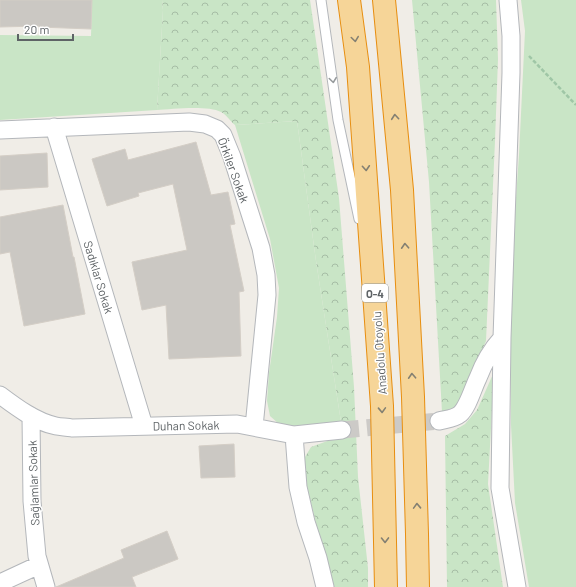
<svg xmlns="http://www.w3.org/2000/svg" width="576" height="587" font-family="Barlow,sans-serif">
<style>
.grass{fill:#c9e5c6}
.forest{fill:url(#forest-crowns)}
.building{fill:#cbc8c3;stroke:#d4cec6}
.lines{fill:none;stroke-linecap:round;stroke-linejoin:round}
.minor-tunnel{stroke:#cccac7;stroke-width:17;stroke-dasharray:17 8;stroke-linecap:butt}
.service-casing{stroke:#b4b7bb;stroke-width:11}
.minor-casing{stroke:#b4b7bb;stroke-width:19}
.motorway-casing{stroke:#e78e10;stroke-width:24}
.path{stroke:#9fc6a6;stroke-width:2.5;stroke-dasharray:4 2;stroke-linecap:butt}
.service{stroke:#fff;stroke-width:9}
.minor{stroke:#fff;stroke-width:17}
.motorway{stroke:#f6d598;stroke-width:22}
.oneway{stroke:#848072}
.oneway2{stroke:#969a9c}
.labels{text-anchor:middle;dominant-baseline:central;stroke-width:3;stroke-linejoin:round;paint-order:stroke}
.shield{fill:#fff;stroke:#8e9294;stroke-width:1}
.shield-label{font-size:11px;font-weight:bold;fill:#5e6366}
.street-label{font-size:12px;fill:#5e6366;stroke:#fff}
</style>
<defs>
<pattern id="forest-crowns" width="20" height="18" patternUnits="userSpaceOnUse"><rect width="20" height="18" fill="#c9e5c6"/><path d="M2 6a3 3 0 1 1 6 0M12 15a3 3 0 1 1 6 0" fill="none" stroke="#a6bda5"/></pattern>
</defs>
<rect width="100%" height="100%" fill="#f0ede7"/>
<path class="grass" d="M92 0H162L163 10 157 110 0 120V35L91 36Z
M521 0H576V587H529L515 503 511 425V269L519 155 525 31Z
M297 121 316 261 341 422 295 426 279 424 270 416 267 401 269 373 277 317 279 288 270 239 235 125Z"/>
<path class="forest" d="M162 0H310L339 198 354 387 358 477 368 568V587H333L320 540 304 474 305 457 311 447 341 436V422L316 261 297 121 235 125C230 121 227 115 221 112 208 105 172 109 157 110L163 10Z
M412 0H496L498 59 495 141 486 341 461 398 456 407 442 412 429 182Z
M494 372 488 484 503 587H447L445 436 465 424 477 410Z"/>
<path class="building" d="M0 0H92L91 29 39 27V26L0 27Z
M196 142 211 195 228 192 235 224 230 225 244 291 239 292 241 356 169 359 166 305 142 310 132 262 187 250 173 184 138 193 139 196 107 206 92 159 125 149 128 160Z
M47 153 48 187 0 190V156Z
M63 205 73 257H74L85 314 24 326 10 252 0 254V217Z
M234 444 235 477 201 478 199 446Z
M167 531 178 559 132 577 136 587H56L124 558 121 550Z"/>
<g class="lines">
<path class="minor-tunnel" d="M342 430 439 421"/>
<defs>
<path id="service" d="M321 0 338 120 359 219"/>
<path id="minor" d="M508 0 511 36V73L502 338 500 488 517 587
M54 127 144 426
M0 130 189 122 205 124 217 129 223 135 232 157 261 248 266 275 267 295 254 427
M0 395C16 407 36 422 56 426 61 427 67 427 72 428L237 424 294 435 342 430
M31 416 32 501 37 556 46 587
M439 421C446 419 454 419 460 414 468 407 473 388 478 378 484 362 491 350 502 338
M294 435 298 487 306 522 318 558 325 587
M0 583 39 565"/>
<path id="motorway" d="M349 0 358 67 382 406 386 587
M384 0 402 190 413 397 417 534 418 587"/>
</defs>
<use href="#service" class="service-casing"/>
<use href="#minor" class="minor-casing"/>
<use href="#motorway" class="motorway-casing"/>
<path class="path" d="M529 56 576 105"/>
<use href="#service" class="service"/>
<use href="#minor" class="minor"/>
<use href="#motorway" class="motorway"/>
</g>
<defs><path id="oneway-chevron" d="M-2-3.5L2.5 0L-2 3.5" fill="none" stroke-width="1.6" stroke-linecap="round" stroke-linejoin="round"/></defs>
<g class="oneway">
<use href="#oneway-chevron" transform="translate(355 39) rotate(82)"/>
<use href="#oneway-chevron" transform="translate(395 117) rotate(-95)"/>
<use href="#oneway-chevron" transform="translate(366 168) rotate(86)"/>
<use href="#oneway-chevron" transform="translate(405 246) rotate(-93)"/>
<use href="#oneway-chevron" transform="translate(412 376) rotate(-93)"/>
<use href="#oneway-chevron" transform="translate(382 410) rotate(88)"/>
<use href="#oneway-chevron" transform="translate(417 506) rotate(-92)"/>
<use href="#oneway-chevron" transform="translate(385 540) rotate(89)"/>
</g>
<use class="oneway2" href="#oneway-chevron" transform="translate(333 80) rotate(82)"/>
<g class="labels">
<rect class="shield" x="362" y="284" width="26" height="18" rx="3"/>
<g class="shield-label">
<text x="375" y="293">O-4</text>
</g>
<g class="street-label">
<text transform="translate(234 170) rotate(70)">Örkiler Sokak</text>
<text transform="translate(99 277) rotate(73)">Sadıklar Sokak</text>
<text transform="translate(379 353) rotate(-94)">Anadolu Otoyolu</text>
<text transform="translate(186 425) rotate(-1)">Duhan Sokak</text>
<text transform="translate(33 483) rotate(-92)">Sağlamlar Sokak</text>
</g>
</g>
<path d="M18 34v6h55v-6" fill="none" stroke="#5e6366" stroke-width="2"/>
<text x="24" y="34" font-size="12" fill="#5e6366" stroke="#ffffff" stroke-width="3" paint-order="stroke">20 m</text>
</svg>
